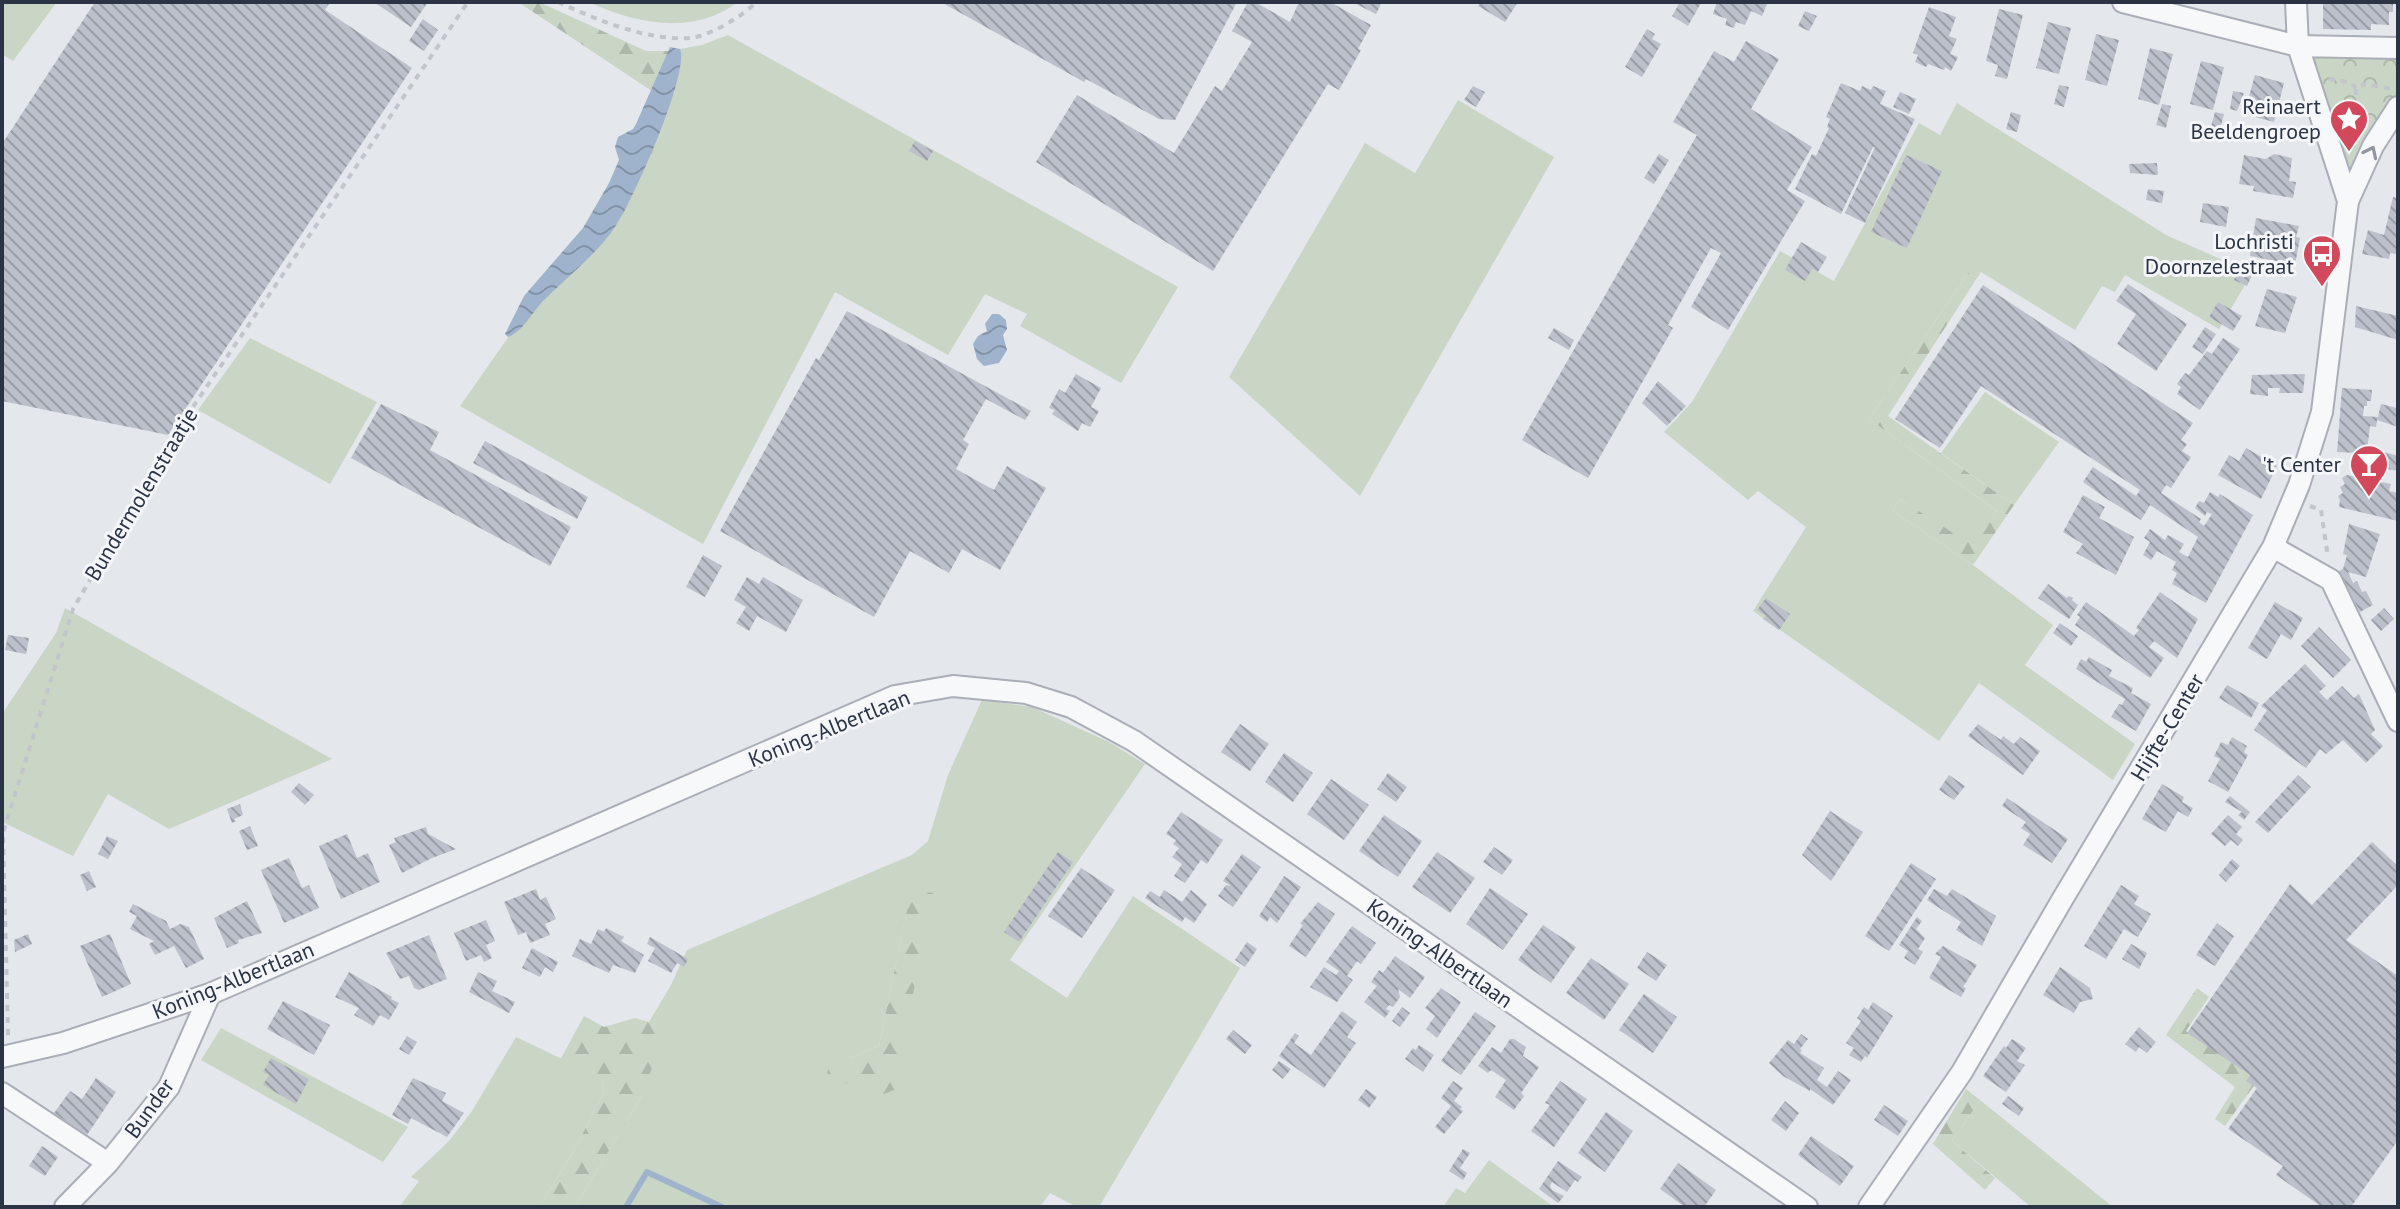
<svg xmlns="http://www.w3.org/2000/svg" width="2400" height="1209" font-family="'PT Sans',sans-serif">
<style>
.grass{fill:#c9d6c5;fill-rule:evenodd}
.forest{fill:url(#forest-firs)}
.park{fill:url(#park-crowns)}
.water{fill:url(#water-waves)}
.lines{fill:none;stroke-linecap:round;stroke-linejoin:round}
.stream{stroke:#9fb4cc;stroke-width:6}
.building{fill:url(#building-back-hatch)}
.minor-casing{stroke:#a9aeb7;stroke-width:24}
.path{stroke:#c2c5cb;stroke-width:4;stroke-dasharray:6 6;stroke-linecap:butt}
.minor{stroke:#f7f8fa;stroke-width:20}
.oneway{stroke:#9196a0}
.labels{text-anchor:middle;dominant-baseline:central;stroke-width:6;stroke-linejoin:round;paint-order:stroke}
.poi-label{font-size:22px;fill:#2b3445;stroke:#f4f6f9;text-anchor:end}
.street-label{font-size:22px;fill:#2b3445;stroke:#f4f6f9}
</style>
<defs>
<pattern id="forest-firs" width="22" height="20" patternUnits="userSpaceOnUse" patternTransform="scale(2)"><rect width="22" height="20" fill="#c9d6c5"/><path d="M5 1l3.5 6h-7zM16 11l3.5 6h-7z" fill="#adb8ab"/></pattern>
<pattern id="park-crowns" width="20" height="18" patternUnits="userSpaceOnUse" patternTransform="scale(2)"><rect width="20" height="18" fill="#c9d6c5"/><path d="M2 6a3 3 0 1 1 6 0M12 15a3 3 0 1 1 6 0" fill="none" stroke="#adb8ab"/></pattern>
<pattern id="water-waves" width="16" height="10" patternUnits="userSpaceOnUse" patternTransform="scale(2)"><rect width="16" height="10" fill="#9fb4cc"/><path d="M0 5q4-4 8 0t8 0" fill="none" stroke="#8293a7"/></pattern>
<pattern id="building-back-hatch" width="6" height="6" patternUnits="userSpaceOnUse" patternTransform="scale(2)"><rect width="6" height="6" fill="#bbc0ca"/><path d="M-1 5l2 2M0 0l6 6M5-1l2 2" fill="none" stroke="#989da6"/></pattern>
</defs>
<rect width="100%" height="100%" fill="#e4e7ec"/>
<path class="grass" d="M2 2H57L13 61 2 54Z
M589 2H738C693 36 636 24 589 2Z
M728 35 1178 287 1121 383 1020 326 1027 314 985 294 948 355 835 292 703 544 460 406 526 312 615 231 669 51 702 45Z
M1458 100 1554 157 1360 496 1229 377 1365 143 1415 173Z
M1957 103 2166 235 2252 273 2219 329 2125 275 2115 292 2102 286 2075 330 1981 272 1977 278 1968 273 1869 419 1997 511 1972 546 1900 499 1893 511 1973 565 2053 625 2025 665 2135 744 2113 780 1979 683 1939 741 1753 611 1806 527 1758 491 1748 500 1664 432 1692 402 1780 251 1834 281 1919 123 1940 135Z
M250 338 377 402 330 484 198 410Z
M1985 392 2059 442 2014 505 1941 453Z
M65 608 332 759 169 829 108 794 73 856 2 822V714L56 633Z
M982 700 1032 707 1109 742 1145 764 1010 960 1067 998 1133 896 1240 968 1099 1207H1077L1050 1193 1040 1207H575L643 1094 656 1024 649 1022 671 985 687 950 912 855 928 841 948 775ZM911 891 873 1098 850 1058 879 1046Z
M221 1028 408 1127 383 1162 201 1060Z
M516 1037 602 1078 604 1092 572 1154 539 1207H399L419 1181 411 1177 449 1141 472 1111Z
M1980 1100 2113 1207H2031L1952 1141Z
M1489 1160 1554 1207H1443L1456 1188 1465 1193Z"/>
<path class="forest" d="M518 2H539L646 51H669L679 67 664 128 615 231 571 283 526 312 601 205 658 95Z
M1968 273 1977 278 1888 416 2014 505 1973 565 1893 511 1900 499 1972 545 1997 511 1869 419Z
M911 890 933 893 894 1090 873 1098 827 1073 831 1061 850 1058 879 1046Z
M2197 988 2209 997 2186 1031 2258 1080 2225 1126 2215 1119 2235 1087 2166 1035Z
M584 1016 604 1027 635 1018 656 1024 661 1041 643 1094 575 1207H539L572 1154 604 1092 602 1078 560 1060Z
M1966 1089 1980 1100 1952 1141 1995 1178 1985 1190 1933 1144Z"/>
<path class="park" d="M2298 46 2398 48V107L2348 201Z"/>
<path class="water" d="M670 47 680 49C690 73 632 203 615 227 596 255 566 278 542 302 532 313 522 332 508 337L505 334 524 296 583 228 609 183 619 160 615 147 618 137 633 129 636 124Z
M992 314H999L1006 320 1007 329 1003 335 1007 350 999 363 984 366 977 359 973 344 978 336 987 331 985 324Z"/>
<g class="lines">
<path class="stream" d="M626 1207 647 1172 722 1207"/>
</g>
<path class="building" d="M95 2H326L329 4 325 10 412 68 168 435 2 401V144Z
M374 2H428L411 27Z
M941 2H1237L1175 120 1159 119 1086 79 1084 82Z
M1248 2H1255L1290 22 1299 2H1330L1371 25 1358 49 1361 50 1339 90 1328 84 1213 271 1036 162 1077 95 1174 153 1215 86 1222 91 1252 42 1232 31Z
M1352 2H1382L1376 14Z
M1481 2H1518L1505 22 1478 6Z
M1680 2 1701 3 1688 26 1672 16Z
M1717 2H1768L1762 16 1751 11 1745 25 1736 22 1734 28 1725 25 1727 19 1713 14Z
M2323 2H2393V12H2389V25L2371 24V30L2323 29Z
M1929 7 1956 17 1949 36 1957 39 1950 54 1958 57 1951 71 1945 67 1944 70 1928 64 1926 67 1915 62 1918 55 1913 53Z
M1999 9 2023 15 2007 79 1995 76 1998 65 1986 61Z
M1805 11 1817 16 1809 31 1798 26Z
M423 19 438 30 424 51 409 41Z
M2048 22 2071 28 2059 74 2036 68Z
M1647 29 1655 34 1652 39 1661 44 1642 77 1625 67Z
M2096 34 2119 40 2107 86 2085 80Z
M1746 41 1779 59 1751 109 1812 147 1787 190 1805 201 1728 330 1691 307 1721 253 1711 248 1668 325 1673 328 1588 478 1522 440 1697 135 1673 122 1714 51 1734 62Z
M2150 48 2173 54 2159 105 2138 99Z
M2201 61 2224 67 2213 110 2190 104Z
M2255 75 2284 83 2274 122 2244 114Z
M1841 83 1860 91 1862 86 1871 90 1873 86 1886 91 1880 104 1915 119 1865 223 1845 213 1875 147H1873L1841 214 1795 189 1812 154 1816 156 1829 128 1827 127 1830 119 1826 117Z
M2059 85 2069 87 2064 107 2054 104Z
M1473 86 1485 92 1476 107 1464 100Z
M2233 91 2244 93 2237 111 2230 109Z
M1900 92 1916 99 1909 114 1893 107Z
M2162 104 2171 106 2166 128 2156 125Z
M2011 112 2021 115 2017 132 2006 129Z
M2215 112 2224 114 2219 133 2210 130Z
M915 141 933 151 927 161 909 151Z
M1659 154 1669 160 1654 184 1644 178Z
M2274 154 2292 158 2289 181 2296 182 2293 198 2253 191 2254 186 2239 184 2244 155 2266 159Z
M1906 155 1942 171 1907 248 1871 232Z
M2157 163 2158 175 2130 173 2129 164Z
M2148 189 2164 191 2162 203 2146 200Z
M2393 197 2398 198 2396 254 2390 253 2389 259 2362 254 2368 230 2384 235Z
M2203 203 2229 207 2226 227 2200 222Z
M2256 218 2299 226 2296 237 2300 238 2295 265 2250 256Z
M1801 242 1827 257 1818 272 1812 269 1805 281 1785 270Z
M2239 269 2252 275 2247 286 2234 280Z
M2128 284 2187 324 2156 371 2117 344 2136 314 2116 301Z
M1983 285 2193 423 2181 440 2187 444 2182 451 2191 457 2171 488 2166 485 2161 493 2201 519 2199 522 2204 526 2212 514 2207 512 2205 516 2195 508 2199 501 2204 503 2210 492 2218 497 2220 494 2253 515 2206 603 2172 584 2177 573 2172 570 2176 562 2157 551 2151 560 2143 555 2150 542 2144 538 2150 529 2165 540 2168 535 2184 544 2179 552 2188 557 2198 537 2150 505 2141 520 2107 499 2083 482 2093 467 2136 496 2140 490 1981 386 1940 448 1895 419Z
M2267 289 2297 297 2285 333 2255 326Z
M2218 302 2242 316 2233 331 2209 317Z
M2356 306 2398 316V340L2355 327Z
M847 311 1031 411 1025 420 986 399 963 440 969 444 956 469 994 490 1007 466 1046 488 1000 570 962 549 949 573 910 551 874 617 720 531 816 358 819 360Z
M2205 327 2216 334 2203 354 2192 347Z
M1554 328 1574 340 1569 350 1548 338Z
M2223 338 2240 349 2200 410 2177 394 2181 387 2177 384 2185 373 2189 375 2207 351 2212 354Z
M1076 374 1101 388 1091 407 1099 411 1090 427 1082 423 1078 431 1052 414 1055 410 1049 408 1059 389 1065 393Z
M2305 374 2303 393H2279L2280 388H2268V396L2250 394 2252 375Z
M1658 381 1686 406 1667 426 1642 403Z
M2342 388 2372 390 2371 401H2367V406H2364L2363 416 2378 417 2381 404 2397 408 2398 427 2377 420 2376 427 2370 426 2367 451 2359 450V453L2337 452Z
M381 404 439 432 430 450 571 527 550 566 351 458Z
M485 441 588 497 577 519 473 463Z
M2246 448 2277 466 2261 499 2218 475 2229 455 2239 461Z
M2380 451 2398 456V471L2376 467Z
M2347 475 2391 484 2389 491 2398 493V521L2339 507 2340 500 2338 496 2343 493 2340 487 2345 484 2342 478Z
M2083 495 2105 507 2099 518 2134 537 2116 575 2076 553 2083 544 2063 532Z
M2349 524 2380 534 2366 577 2348 572 2353 583 2357 581 2362 592 2366 591 2373 605 2360 612 2339 571 2343 569 2347 555 2343 554Z
M703 555 722 566 705 597 686 587Z
M747 577 759 584 763 577 803 600 786 632 757 616 749 631 736 623 746 607 734 600Z
M2048 584 2067 598 2069 596 2073 598 2072 600 2078 605 2069 619 2038 598Z
M2160 592 2198 619 2177 658 2154 641 2149 647 2164 658 2150 678 2075 625 2080 617 2077 615 2086 602 2134 636 2139 630 2136 628Z
M1766 598 1790 614 1779 630 1763 619 1766 616 1757 610Z
M2275 602 2303 618 2291 640 2281 634 2267 659 2248 648Z
M2384 608 2394 619 2381 631 2371 620Z
M2060 623 2078 636 2071 646 2053 633Z
M2319 627 2351 660 2333 678 2301 646Z
M8 635 29 638 26 654 5 650Z
M2089 657 2112 670 2109 676 2133 688 2131 693 2151 704 2136 731 2111 717 2119 704 2122 705 2125 699 2076 669 2081 659 2086 662Z
M2305 664 2326 686 2319 692 2327 700 2342 686 2354 698 2359 694 2375 730 2371 734 2383 746 2366 763 2343 740 2326 754 2320 749 2306 768 2254 730 2267 710 2261 706Z
M2227 685 2259 703 2251 718 2219 698Z
M1240 724 1269 744 1250 771 1221 752Z
M1978 724 2001 740 2003 736 2014 744 2020 737 2040 751 2023 775 1968 736Z
M2232 737 2247 746 2244 752 2248 755 2228 792 2208 781 2220 759 2214 756 2221 742 2228 745Z
M1284 753 1313 773 1293 802 1265 782Z
M1388 773 1407 787 1396 802 1377 789Z
M1949 775 1965 786 1954 800 1939 790Z
M2298 775 2311 787 2268 833 2255 822Z
M1331 779 1369 805 1344 840 1307 814Z
M299 783 314 795 305 805 291 792Z
M2162 784 2184 797 2182 802 2193 808 2188 817 2178 811 2166 832 2142 819Z
M2230 796 2250 812 2244 820 2238 815 2242 812 2225 802Z
M2007 798 2068 839 2052 863 2023 845 2030 834 2021 828 2026 822 2002 806Z
M240 804 243 815 234 819 236 821 232 823 227 809Z
M1830 811 1863 832 1831 881 1802 855Z
M1181 812 1223 840 1207 864 1201 860 1185 883 1174 876 1182 864 1172 857 1179 848 1173 844 1176 840 1166 834Z
M1384 815 1422 841 1398 877 1359 851Z
M2228 815 2242 827 2236 834 2243 840 2238 846 2231 840 2225 846 2211 834Z
M250 826 258 846 247 850 239 831Z
M426 827 428 834 456 849 432 858 402 873 389 845 396 842 394 838Z
M347 834 357 858 368 853 380 882 341 899 319 846Z
M107 836 118 841 108 859 98 854Z
M2372 842 2398 866V885L2346 940 2398 976V1140L2351 1207H2322L2276 1175 2283 1166 2228 1129 2257 1088 2246 1081 2250 1075 2187 1033 2290 884 2312 905Z
M1494 847 1513 860 1502 875 1483 862Z
M1058 852 1073 862 1019 942 1004 932Z
M1437 852 1475 878 1450 913 1412 887Z
M1242 854 1261 867 1233 907 1218 896 1226 885 1231 886 1223 881Z
M289 858 302 888 309 885 319 908 284 923 261 870Z
M2232 859 2240 866 2226 882 2219 875Z
M1911 863 1936 879 1889 951 1865 936Z
M1081 868 1115 890 1082 938 1048 916Z
M89 871 96 887 87 891 80 875Z
M1284 876 1301 887 1277 923 1270 917 1267 922 1259 916Z
M2121 885 2139 896 2134 904 2151 914 2138 937 2124 929 2106 959 2084 946Z
M1490 888 1528 914 1503 950 1466 924Z
M536 889 540 900 546 897 556 919 545 924 550 935 530 943 526 932 518 935 504 902Z
M1934 889 1947 896 1952 889 1996 916 1982 946 1956 930 1961 922 1927 900Z
M1164 890 1182 902 1191 890 1207 904 1194 923 1185 917 1182 922 1145 898 1150 891 1160 897Z
M247 901 262 933 238 940 239 943 227 948 214 918Z
M1318 902 1335 914 1306 957 1289 946 1303 925 1300 924Z
M133 904 166 921 170 929 180 924 189 927 204 959 186 968 174 946 155 955 149 944 154 941 130 929 137 916 129 912Z
M1917 917 1922 921 1916 929 1925 938 1918 949 1923 952 1915 965 1904 958 1908 951 1899 945Z
M486 920 495 941 486 945 492 958 484 962 481 955 466 961 454 933Z
M2217 923 2234 936 2215 966 2196 955Z
M1543 925 1576 947 1551 983 1518 960Z
M1352 926 1376 943 1361 964 1357 961 1347 976 1353 980 1337 1002 1310 987 1324 967 1336 975 1339 971 1326 962Z
M606 928 624 937 621 941 644 955 635 973 613 965 609 973 572 956 580 939 591 944 598 929 604 932Z
M28 934 32 944 15 952 14 940Z
M110 934 131 984 102 997 80 946Z
M429 935 447 979 419 990 414 988 409 976 400 979 386 953Z
M650 937 688 959 684 967 677 963 671 973 648 961 655 948 647 944Z
M1247 942 1257 949 1245 967 1235 960Z
M2131 944 2147 953 2139 969 2122 959Z
M1943 946 1977 965 1963 987 1966 988 1961 997 1929 978 1941 957 1935 954Z
M532 948 558 962 553 972 545 967 540 977 522 968Z
M1647 952 1667 965 1656 981 1637 968Z
M1395 956 1425 977 1410 998 1398 989 1400 997 1393 1007 1389 1005 1386 1009 1390 1011 1385 1018 1364 1002 1377 986 1371 982 1379 970 1383 973Z
M1591 958 1629 984 1604 1020 1566 993Z
M2060 967 2090 988 2093 999 2080 1002 2074 1013 2043 995Z
M349 972 392 997 391 999 399 1003 389 1020 380 1015 373 1026 354 1015 359 1008 335 997Z
M478 972 497 981 492 991 515 1002 509 1013 469 992Z
M1441 988 1461 1002 1437 1038 1426 1029 1435 1016 1425 1008Z
M1644 994 1677 1017 1653 1053 1619 1030Z
M283 1001 330 1025 314 1055 267 1029Z
M1873 1002 1893 1016 1867 1058 1865 1056 1861 1062 1849 1055 1854 1048 1846 1043 1861 1021 1857 1018 1864 1007 1868 1010Z
M1402 1007 1410 1013 1400 1027 1392 1021Z
M1342 1011 1357 1022 1347 1037 1356 1043 1324 1088 1279 1056 1295 1033 1299 1036 1294 1043 1311 1055Z
M1475 1012 1496 1026 1461 1075 1441 1061Z
M2139 1027 2156 1042 2147 1053 2139 1047 2136 1052 2125 1044Z
M1233 1030 1252 1045 1245 1054 1226 1039Z
M1801 1034 1808 1039 1800 1049 1802 1050 1800 1053 1824 1068 1817 1080 1827 1087 1838 1071 1851 1080 1833 1105 1810 1089V1091L1783 1076 1769 1063 1788 1040 1794 1044Z
M407 1036 417 1042 409 1055 399 1049Z
M1510 1039H1514L1526 1047 1523 1056 1539 1067 1521 1093 1524 1096 1514 1110 1495 1097 1506 1080 1491 1070 1488 1073 1478 1066 1492 1047 1501 1053Z
M2012 1039 2026 1048 2017 1061 2025 1065 2006 1092 1983 1076 2004 1046 2006 1048Z
M1419 1045 1434 1055 1423 1072 1405 1059 1413 1048 1416 1050Z
M271 1058 309 1079 296 1104 263 1085 269 1075 263 1072Z
M1279 1061 1291 1069 1283 1079 1272 1070Z
M96 1078 116 1092 87 1135 54 1113 70 1091 82 1099Z
M413 1078 446 1093 442 1101 464 1113 447 1137 411 1118 408 1124 392 1115Z
M1453 1081 1463 1088 1454 1101 1462 1107 1460 1109 1463 1111 1444 1134 1435 1127 1451 1106 1441 1098Z
M1560 1081 1587 1099 1554 1147 1531 1131 1550 1105 1545 1103Z
M1366 1089 1377 1097 1369 1108 1358 1100Z
M2008 1096 2024 1108 2019 1116 2002 1104Z
M1785 1101 1799 1113 1786 1131 1771 1120Z
M1884 1105 1908 1121 1898 1136 1874 1120Z
M1606 1112 1633 1131 1605 1172 1578 1153Z
M1811 1136 1854 1166 1840 1186 1798 1155Z
M42 1146 58 1157 45 1176 29 1166Z
M1463 1149 1470 1153 1460 1168 1467 1173 1463 1180 1449 1171Z
M1558 1161 1582 1177 1578 1182 1575 1180 1567 1192 1552 1182 1550 1186 1552 1190 1564 1196 1558 1203 1539 1189Z
M1678 1163 1716 1190 1704 1207H1685L1660 1189Z"/>
<g class="lines">
<defs>
<path id="minor" d="M2123 2 2298 46 2398 48
M2296 2 2298 46 2348 201
M2273 547 2331 580 2398 721
M2 1057 63 1043 210 994 895 696 953 686 1026 693 1071 707 1134 741 1807 1207
M2 1093 108 1163
M65 1207 108 1163 169 1087 210 994
M1869 1207 1962 1072 2062 900 2273 547 2299 485 2322 412 2348 201 2373 146 2398 107"/>
</defs>
<use href="#minor" class="minor-casing"/>
<path class="path" d="M558 2C597 20 647 41 691 38 709 36 745 15 756 2
M2329 79 2352 83 2356 89 2365 84 2392 89
M2356 89 2352 134 2359 138
M2310 506 2321 510 2328 557
M8 1035 3 833 73 609 182 423 468 2"/>
<use href="#minor" class="minor"/>
</g>
<defs><path id="oneway-chevron" d="M-2-3.5L2.5 0L-2 3.5" fill="none" stroke-width="1.6" stroke-linecap="round" stroke-linejoin="round" transform="scale(2)"/></defs>
<use class="oneway" href="#oneway-chevron" transform="translate(2371 152) rotate(-64)"/>
<defs>
<symbol id="sight-pin" viewBox="-11 -11 22 30"><path d="M0 17L-7.5 6A9.5 9.5 0 1 1 7.5 6Z" fill="#d1495b" stroke="#f4f6f9"/><path d="M0-6L1.8-2.2L6-1.7L2.9 1.2L3.7 5.4L0 3.3L-3.7 5.4L-2.9 1.2L-6-1.7L-1.8-2.2Z" fill="#fff"/></symbol>
<symbol id="bus-pin" viewBox="-11 -11 22 30"><path d="M0 17L-7.5 6A9.5 9.5 0 1 1 7.5 6Z" fill="#d1495b" stroke="#f4f6f9"/><path d="M-5-6H5V4H4V6H2V4H-2V6H-4V4H-5ZM-3.5-4V0h7V-4ZM-3.5 1.2v1.5H-2V1.2ZM2 1.2v1.5H3.5V1.2Z" fill="#fff"/></symbol>
<symbol id="bar-pin" viewBox="-11 -11 22 30"><path d="M0 17L-7.5 6A9.5 9.5 0 1 1 7.5 6Z" fill="#d1495b" stroke="#f4f6f9"/><path d="M-6-5H6L.8 .8V4.5H3.5V6h-7V4.5H-.8V.8Z" fill="#fff"/></symbol>
</defs>
<g fill-rule="evenodd">
<use href="#sight-pin" x="2327" y="97" width="44" height="60"/>
<use href="#bus-pin" x="2300" y="232" width="44" height="60"/>
<use href="#bar-pin" x="2347" y="442" width="44" height="60"/>
</g>
<g class="labels">
<g class="poi-label">
<text x="2321" y="106">Reinaert<tspan x="2321" dy="25">Beeldengroep</tspan></text>
<text x="2294" y="241">Lochristi<tspan x="2294" dy="25">Doornzelestraat</tspan></text>
<text x="2341" y="464">'t Center</text>
</g>
<g class="street-label">
<text transform="translate(141 494) rotate(-59)">Bundermolenstraatje</text>
<text transform="translate(2167 727) rotate(-59)">Hijfte-Center</text>
<text transform="translate(829 728) rotate(-22)">Koning-Albertlaan</text>
<text transform="translate(1440 953) rotate(35)">Koning-Albertlaan</text>
<text transform="translate(233 980) rotate(-22)">Koning-Albertlaan</text>
<text transform="translate(149 1108) rotate(-54)">Bunder</text>
</g>
</g>
<rect width="2400" height="1209" fill="none" stroke="#2b3445" stroke-width="8"/>
</svg>
